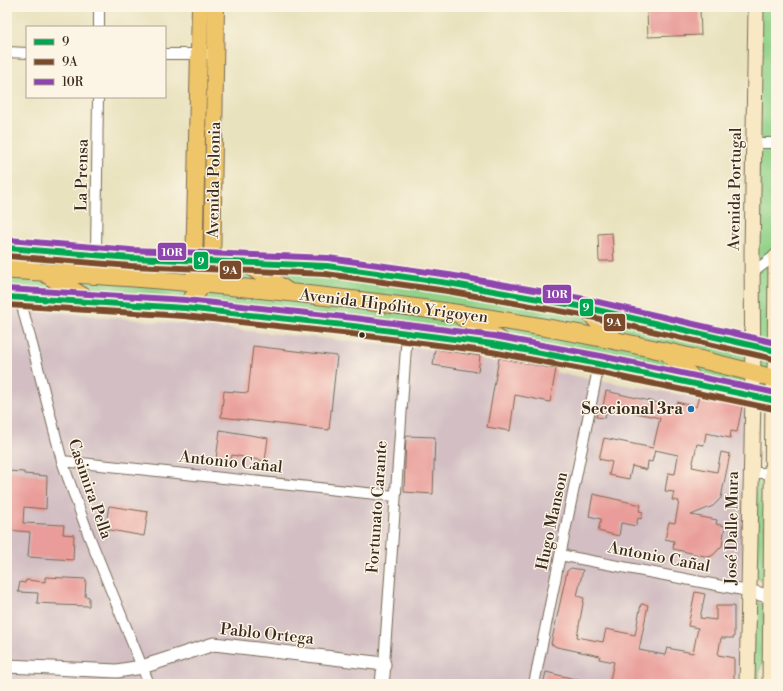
<svg xmlns="http://www.w3.org/2000/svg" width="783" height="691" font-family="'Libre Bodoni',serif">
<style>
.industrial{fill:#d2bec3}
.green{fill:#92d289;stroke:#667e54}
.building{fill:#e99c99}
.lines{fill:none;stroke-linecap:round;stroke-linejoin:round}
.minor-casing{stroke:#786a56;stroke-width:12}
.tertiary-casing{stroke:#786a56;stroke-width:15}
.secondary-casing{stroke:#786a56;stroke-width:17}
.primary-casing{stroke:#786a56;stroke-width:18}
.trunk-casing{stroke:#786a56;stroke-width:19}
.minor{stroke:#fff;stroke-width:10}
.tertiary{stroke:#fff;stroke-width:13}
.secondary{stroke:#f8e8c3;stroke-width:15}
.primary{stroke:#eec569;stroke-width:16}
.trunk{stroke:#eec569;stroke-width:17}
.bus-1-casing{stroke:#fcf5e5;stroke-width:9}
.bus-2-casing{stroke:#fcf5e5;stroke-width:9}
.bus-3-casing{stroke:#fcf5e5;stroke-width:9}
.bus-1{stroke:#00a651;stroke-width:6}
.bus-2{stroke:#7a4b2a;stroke-width:6}
.bus-3{stroke:#8e44ad;stroke-width:6}
.bus-dot{fill:#3b2a1e;stroke:#fcf5e5;stroke-width:1.5}
.poi-dot{fill:#1f6fb2;stroke:#fcf5e5;stroke-width:1.5}
.labels{text-anchor:middle;dominant-baseline:central;stroke-width:3;stroke-linejoin:round;paint-order:stroke}
.street-label{font-size:16px;fill:#3b2a1e;stroke:#fcf5e5}
.poi-label{font-size:16px;font-weight:bold;fill:#3b2a1e;stroke:#fcf5e5;text-anchor:end}
.line-badge{stroke:#fcf5e5;stroke-width:1.5}
.badge-label{font-size:11px;text-anchor:middle;font-weight:bold;fill:#fff}
</style>
<rect width="100%" height="100%" fill="#fcf5e5"/>
<filter id="ink" filterUnits="userSpaceOnUse"><feTurbulence type="fractalNoise" baseFrequency=".025" numOctaves="2"/><feDisplacementMap in="SourceGraphic" scale="8" xChannelSelector="R" yChannelSelector="G"/><feConvolveMatrix kernelMatrix="1 2 1 2 8 2 1 2 1" color-interpolation-filters="sRGB"/></filter>
<filter id="wash" filterUnits="userSpaceOnUse"><feTurbulence type="fractalNoise" baseFrequency=".012" numOctaves="4" result="noise"/><feDisplacementMap in="SourceGraphic" scale="16" xChannelSelector="R" yChannelSelector="G"/><feGaussianBlur stdDeviation="0.9" result="paint"/><feColorMatrix in="noise" values="0 0 0 0 0 0 0 0 0 0 0 0 0 0 0 0 0 1.4 0 .05"/><feComposite in="paint" operator="in"/></filter>
<g filter="url(#wash)">
<rect width="100%" height="100%" fill="#e9e2be"/>
<path class="industrial" d="M7 307 420 348 739 405 746 413 739 684H7Z"/>
<path class="green" d="M200 7H216L213 261 244 262 448 283 753 346 756 7H776V401L407 333 7 297V248L195 261Z
M761 477 765 479V574L760 579 754 575 756 480Z
M757 603 764 604 765 662C757 668 759 676 759 684H752L754 608Z"/>
<g id="blocks">
<path class="building" d="M700 9 701 35 648 37 647 11Z
M612 233 614 261H599L598 234Z
M253 346 337 356 329 430 221 417 224 391 248 393Z
M435 349 480 356 478 372 433 365Z
M499 358 556 369 550 402 515 395 510 431 487 427Z
M606 391 676 407 677 402 696 407 699 396 705 394 743 402 737 432 731 431 730 438 706 433 704 445 697 444 692 467 717 472 721 452 730 454 721 498 713 506 691 515 717 520 716 524 725 526 722 546 713 555 709 557 673 549 674 541 665 539 669 522 675 523 679 501 672 500 674 492 665 491 668 473 675 474 678 455 655 450 652 462 648 461 647 470 632 466 629 479 609 475 612 462 599 459 604 438 653 448 660 418 603 406Z
M598 407 607 409 605 418 596 417Z
M220 430 268 438 265 461 232 455 231 461 216 459Z
M406 436 435 437 433 494 404 492Z
M7 471 24 472V474L47 476 46 509 24 507 23 523 64 525 63 534 74 535 73 560 28 557 30 532 7 530Z
M593 494 641 505 639 511 643 512 641 519 638 518 636 526 621 523 619 536 598 531 601 519 589 516Z
M109 506 148 512 144 536 105 529Z
M571 568 583 570 577 596 584 598 577 637 603 642 606 629 635 635 641 604 648 605 639 650 665 655 667 648 693 653 698 628 688 626 695 592 705 594 700 618 716 620V606H734V638H721L718 655 734 658V684H609L614 662 599 659 600 656 557 647 551 644 567 571Z
M45 577 86 579 85 596 89 597V606L57 605V604L37 603 38 593 18 592 20 582 25 583 26 580 45 582Z
M546 672 583 681V684H543Z"/>
</g>
</g>
<g filter="url(#ink)">
<use href="#blocks" fill-opacity="0" stroke="#786a56" stroke-width="1"/>
<g class="lines">
<defs>
<path id="minor" d="M99 27V7
M7 52 27 53
M165 54H216
M754 143H776
M7 248 131 258 327 266 448 283 584 307 776 351
M96 254 98 97
M752 273 776 255
M7 297 185 308 353 326 493 344 599 364 776 401
M20 298 62 461 89 536 149 684
M62 461 395 496
M751 473H772
M560 555 748 591
M384 664 407 333
M534 684 599 364"/>
<path id="tertiary" d="M748 591 776 598
M7 666 117 671 142 667 214 644 384 664 382 684"/>
<path id="secondary" d="M747 684 753 396 752 252 756 7
M770 684 773 400 775 379 776 257"/>
<path id="primary" d="M200 7 194 270 196 276 203 284 209 279 212 271 216 7"/>
<path id="trunk" d="M122 257 156 279
M244 262 287 291
M7 268 47 251
M7 270C58 273 109 276 159 280 367 298 575 323 776 379
M46 274 94 303
M584 307 615 340
M185 308 203 284
M462 317 513 348
M667 352 700 386"/>
</defs>
<use href="#minor" class="minor-casing"/>
<use href="#tertiary" class="tertiary-casing"/>
<use href="#secondary" class="secondary-casing"/>
<use href="#primary" class="primary-casing"/>
<use href="#trunk" class="trunk-casing"/>
<use href="#minor" class="minor"/>
<use href="#tertiary" class="tertiary"/>
<use href="#secondary" class="secondary"/>
<use href="#primary" class="primary"/>
<use href="#trunk" class="trunk"/>
<defs>
<path id="bus-1" d="M7 248 131 258 327 266 448 283 584 307 776 351
M7 297 185 308 353 326 493 344 599 364 776 401"/>
<path id="bus-2" d="M7 256 131 266 326 274 447 291 582 315 774 359
M7 305 184 316 352 334 492 352 597 372 774 409"/>
<path id="bus-3" d="M8 240 131 250 328 258 449 275 585 299 776 343
M7 289 186 300 354 318 494 336 601 356 776 393"/>
</defs>
<use href="#bus-1" class="bus-1-casing"/>
<use href="#bus-2" class="bus-2-casing"/>
<use href="#bus-3" class="bus-3-casing"/>
<use href="#bus-1" class="bus-1"/>
<use href="#bus-2" class="bus-2"/>
<use href="#bus-3" class="bus-3"/>
</g>
</g>
<circle class="bus-dot" cx="362" cy="335" r="3.5"/>
<circle class="poi-dot" cx="691" cy="409" r="4"/>
<g class="labels">
<g class="street-label">
<text transform="translate(82 175) rotate(-89)">La Prensa</text>
<text transform="translate(214 180) rotate(-89)">Avenida Polonia</text>
<text transform="translate(735 189) rotate(-89)">Avenida Portugal</text>
<text transform="translate(394 306) rotate(7)">Avenida Hipólito Yrigoyen</text>
<text transform="translate(231 462) rotate(6)">Antonio Cañal</text>
<text transform="translate(90 489) rotate(71)">Casimira Pella</text>
<text transform="translate(377 507) rotate(-86)">Fortunato Carante</text>
<text transform="translate(552 521) rotate(-78)">Hugo Manson</text>
<text transform="translate(732 528) rotate(-89)">José Dalle Mura</text>
<text transform="translate(659 557) rotate(11)">Antonio Cañal</text>
<text transform="translate(267 634) rotate(6)">Pablo Ortega</text>
</g>
<g class="poi-label">
<text x="683" y="409">Seccional 3ra</text>
</g>
</g>
<g class="line-badge">
<rect x="157" y="242" width="30" height="19" rx="4" fill="#8e44ad"/>
<rect x="193" y="251" width="16" height="19" rx="4" fill="#00a651"/>
<rect x="219" y="260" width="23" height="20" rx="4" fill="#7a4b2a"/>
<rect x="542" y="284" width="30" height="20" rx="4" fill="#8e44ad"/>
<rect x="579" y="298" width="15" height="19" rx="4" fill="#00a651"/>
<rect x="603" y="313" width="23" height="19" rx="4" fill="#7a4b2a"/>
</g>
<g class="badge-label">
<text x="172" y="256">10R</text>
<text x="201" y="265">9</text>
<text x="230" y="274">9A</text>
<text x="557" y="298">10R</text>
<text x="586" y="311">9</text>
<text x="614" y="326">9A</text>
</g>
<rect width="783" height="691" fill="none" stroke="#fcf5e5" stroke-width="24"/>
<rect x="26" y="26" width="140" height="72" fill="#fcf5e5" stroke="#afa495"/>
<rect x="34" y="39" width="20" height="6" fill="#00a651" stroke="#afa495"/>
<text x="62" y="46" font-size="12" fill="#3b2a1e">9</text>
<rect x="34" y="59" width="20" height="6" fill="#7a4b2a" stroke="#afa495"/>
<text x="62" y="66" font-size="12" fill="#3b2a1e">9A</text>
<rect x="34" y="79" width="20" height="6" fill="#8e44ad" stroke="#afa495"/>
<text x="62" y="86" font-size="12" fill="#3b2a1e">10R</text>
</svg>
